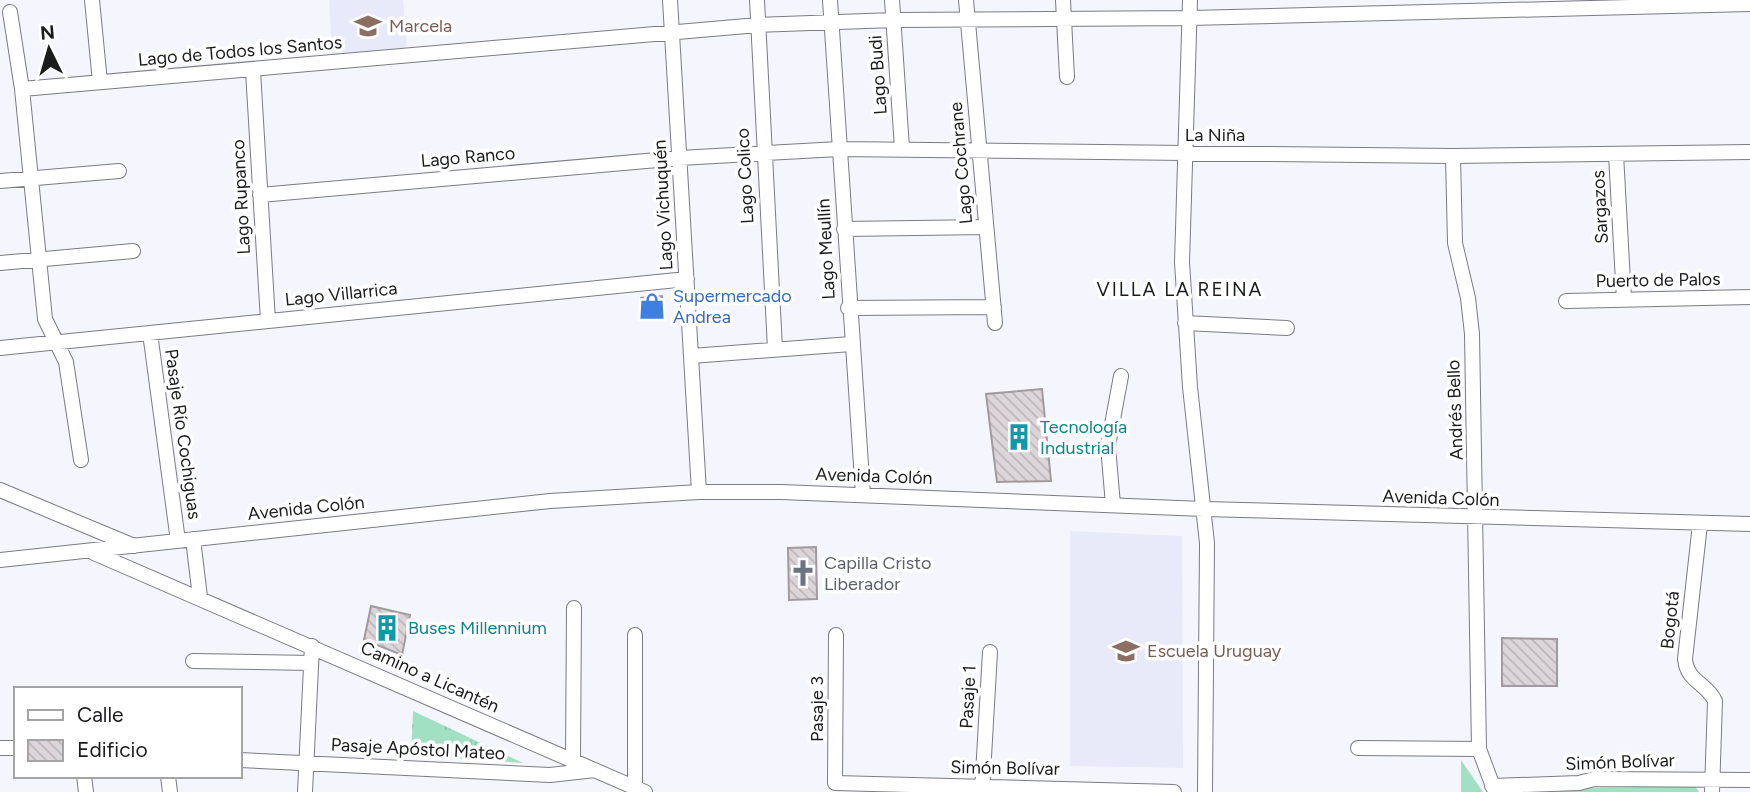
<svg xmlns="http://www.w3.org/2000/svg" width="1750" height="792" font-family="Figtree,sans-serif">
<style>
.built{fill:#e8eaf9}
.grass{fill:url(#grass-tufts)}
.park{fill:#a2e0c3}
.building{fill:url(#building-back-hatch);stroke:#a19a9e;stroke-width:2}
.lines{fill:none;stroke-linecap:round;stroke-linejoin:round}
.minor-casing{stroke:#7b7c83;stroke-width:16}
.minor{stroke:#fff;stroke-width:14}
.labels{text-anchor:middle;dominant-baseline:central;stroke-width:7;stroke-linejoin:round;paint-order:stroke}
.education-label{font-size:18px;fill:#785e54;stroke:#fff;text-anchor:start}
.street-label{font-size:18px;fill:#1b1c1e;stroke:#fff}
.shop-label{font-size:18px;fill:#366cbe;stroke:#fff;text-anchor:start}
.culture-label{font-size:18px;fill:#0d838f;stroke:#fff;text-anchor:start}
.worship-label{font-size:18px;fill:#5b616d;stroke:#fff;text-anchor:start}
.neighbourhood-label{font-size:19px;letter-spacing:2px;fill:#1b1c1e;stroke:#fff}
</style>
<defs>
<pattern id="grass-tufts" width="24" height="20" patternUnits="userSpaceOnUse" patternTransform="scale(1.75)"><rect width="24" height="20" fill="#a2e0c3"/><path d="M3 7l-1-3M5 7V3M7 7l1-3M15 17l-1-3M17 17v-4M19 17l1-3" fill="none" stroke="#8bc0a7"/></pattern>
<pattern id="building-back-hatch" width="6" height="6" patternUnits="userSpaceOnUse" patternTransform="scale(1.75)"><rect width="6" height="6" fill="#dcd5d9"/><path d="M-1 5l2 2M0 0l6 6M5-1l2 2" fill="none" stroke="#bcb6ba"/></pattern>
</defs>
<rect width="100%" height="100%" fill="#f5f6fd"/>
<path class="built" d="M329 0H403L407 51 332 56Z
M1070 531 1182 536 1183 768 1070 766Z"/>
<path class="grass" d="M413 711 523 763 411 755Z
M1695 786 1699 792H1533V789Z"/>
<path class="park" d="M1461 760 1483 792H1461Z"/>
<path class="building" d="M662 296 664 314 642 317 641 298Z
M1042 389 1051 481 997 482 986 394Z
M816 547 817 599 789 600 788 548Z
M371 606 410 615 402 655 364 640Z
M1502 638 1557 639V686H1502Z"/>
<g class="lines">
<defs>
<path id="minor" d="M92 0 100 82
M670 0 699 492
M757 0 775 349
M830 0 863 495
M892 0 902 148
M966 0 995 323
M1063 0 1067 77
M1190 0 1182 262 1190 387 1207 543 1205 792
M10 12 22 89 45 319 66 362 81 460
M253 71 268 321
M22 89 758 25 894 20 1190 18 1750 4
M1616 154 1624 300
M1453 156 1455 243 1468 298 1472 334 1479 749 1495 792
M0 181 119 171
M260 195 680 158 839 149 1453 156 1750 152
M844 229 986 227
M0 263 133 251
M1566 301 1750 297
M848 308 994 307
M1185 323 1287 328
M150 333 178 541
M0 348 687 279
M691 356 851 344
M0 490 134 546
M1113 505 1108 446 1121 376
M1700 524 1685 659C1687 682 1707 683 1715 701L1712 792
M193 539 200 597
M94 553 645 792
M0 560 550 501 699 492H781L1204 509 1750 524
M635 635V787
M836 635 835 783 1174 792
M193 661 311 663
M0 748H16
M1358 748 1479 749
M240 760 550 775 595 770
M573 760 574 608
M84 776 86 792
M168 776 170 792
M1492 786 1579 783 1594 779 1750 780
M305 792 312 646
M982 792 990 652"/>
</defs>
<use href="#minor" class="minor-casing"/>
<use href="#minor" class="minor"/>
</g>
<defs>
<symbol id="school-bare" viewBox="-9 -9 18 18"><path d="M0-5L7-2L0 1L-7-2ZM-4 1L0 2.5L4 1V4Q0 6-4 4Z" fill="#8d6e63" stroke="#fff" stroke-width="2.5" paint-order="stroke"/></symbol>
<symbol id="shop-bare" viewBox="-9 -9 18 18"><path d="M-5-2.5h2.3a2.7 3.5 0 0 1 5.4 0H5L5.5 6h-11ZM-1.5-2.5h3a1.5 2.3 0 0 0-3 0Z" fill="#3f7fe0" stroke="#fff" stroke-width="2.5" paint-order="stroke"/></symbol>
<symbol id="building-bare" viewBox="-9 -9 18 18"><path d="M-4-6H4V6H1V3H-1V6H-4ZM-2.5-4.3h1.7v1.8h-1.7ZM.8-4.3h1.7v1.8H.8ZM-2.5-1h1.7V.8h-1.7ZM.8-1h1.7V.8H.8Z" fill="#0f9aa8" stroke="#fff" stroke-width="2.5" paint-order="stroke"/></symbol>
<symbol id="church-bare" viewBox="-9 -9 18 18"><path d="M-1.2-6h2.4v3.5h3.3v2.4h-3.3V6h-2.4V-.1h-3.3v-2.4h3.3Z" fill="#6b7280" stroke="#fff" stroke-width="2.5" paint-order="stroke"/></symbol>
</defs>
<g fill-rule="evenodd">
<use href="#school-bare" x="349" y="7" width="38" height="38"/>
<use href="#shop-bare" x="633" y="287" width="38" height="38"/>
<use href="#building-bare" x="1000" y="418" width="38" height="38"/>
<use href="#church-bare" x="784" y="554" width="38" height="38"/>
<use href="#building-bare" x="368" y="609" width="38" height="38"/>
<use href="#school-bare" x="1107" y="632" width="38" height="38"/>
</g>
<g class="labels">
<g class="education-label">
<text x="389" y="26">Marcela</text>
<text x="1147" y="651">Escuela Uruguay</text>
</g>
<g class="street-label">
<text transform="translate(240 51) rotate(-5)">Lago de Todos los Santos</text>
<text transform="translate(878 75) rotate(-94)">Lago Budi</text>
<text x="1215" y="135">La Niña</text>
<text transform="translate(468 157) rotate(-5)">Lago Ranco</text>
<text transform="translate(961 163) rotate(-95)">Lago Cochrane</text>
<text transform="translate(745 176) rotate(-93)">Lago Colico</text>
<text transform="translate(241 197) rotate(-93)">Lago Rupanco</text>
<text transform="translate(663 205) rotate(-93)">Lago Vichuquén</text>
<text transform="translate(1600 207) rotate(-93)">Sargazos</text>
<text transform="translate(826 249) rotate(-93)">Lago Meullín</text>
<text transform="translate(1658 280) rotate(-1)">Puerto de Palos</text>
<text transform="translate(341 294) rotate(-6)">Lago Villarrica</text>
<text transform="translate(1455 410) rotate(-92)">Andrés Bello</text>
<text transform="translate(183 434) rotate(82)">Pasaje Río Cochiguas</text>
<text transform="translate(874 476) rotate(2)">Avenida Colón</text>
<text transform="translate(1441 498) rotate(2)">Avenida Colón</text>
<text transform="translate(306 508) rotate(-6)">Avenida Colón</text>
<text transform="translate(1670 620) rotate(-84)">Bogotá</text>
<text transform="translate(430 677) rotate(24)">Camino a Licantén</text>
<text transform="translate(968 697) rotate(-87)">Pasaje 1</text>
<text transform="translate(817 709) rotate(-90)">Pasaje 3</text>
<text transform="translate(418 749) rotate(3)">Pasaje Apóstol Mateo</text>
<text transform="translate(1620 762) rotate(-2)">Simón Bolívar</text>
<text transform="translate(1005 768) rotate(1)">Simón Bolívar</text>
</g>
<g class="shop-label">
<text x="673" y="296">Supermercado<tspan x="673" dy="21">Andrea</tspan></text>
</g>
<g class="culture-label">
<text x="1040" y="427">Tecnología<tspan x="1040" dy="21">Industrial</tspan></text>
<text x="408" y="628">Buses Millennium</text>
</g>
<g class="worship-label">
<text x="824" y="563">Capilla Cristo<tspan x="824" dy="21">Liberador</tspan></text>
</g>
<g class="neighbourhood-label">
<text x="1180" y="289">VILLA LA REINA</text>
</g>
</g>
<rect x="14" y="687" width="228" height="91" fill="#ffffff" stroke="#a4a4a5" stroke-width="2"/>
<rect x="28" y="710" width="35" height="10" fill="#ffffff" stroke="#a4a4a5" stroke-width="2"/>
<text x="77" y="722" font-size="21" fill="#1b1c1e">Calle</text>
<rect x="28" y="740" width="35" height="21" fill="url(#building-back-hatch)" stroke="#a4a4a5" stroke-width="2"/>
<text x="77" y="757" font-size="21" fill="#1b1c1e">Edificio</text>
<g transform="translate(49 49) rotate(355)" stroke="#ffffff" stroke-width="5" paint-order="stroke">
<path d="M0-5L12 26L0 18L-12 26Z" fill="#1b1c1e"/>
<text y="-10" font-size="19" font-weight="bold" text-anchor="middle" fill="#1b1c1e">N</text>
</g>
</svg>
